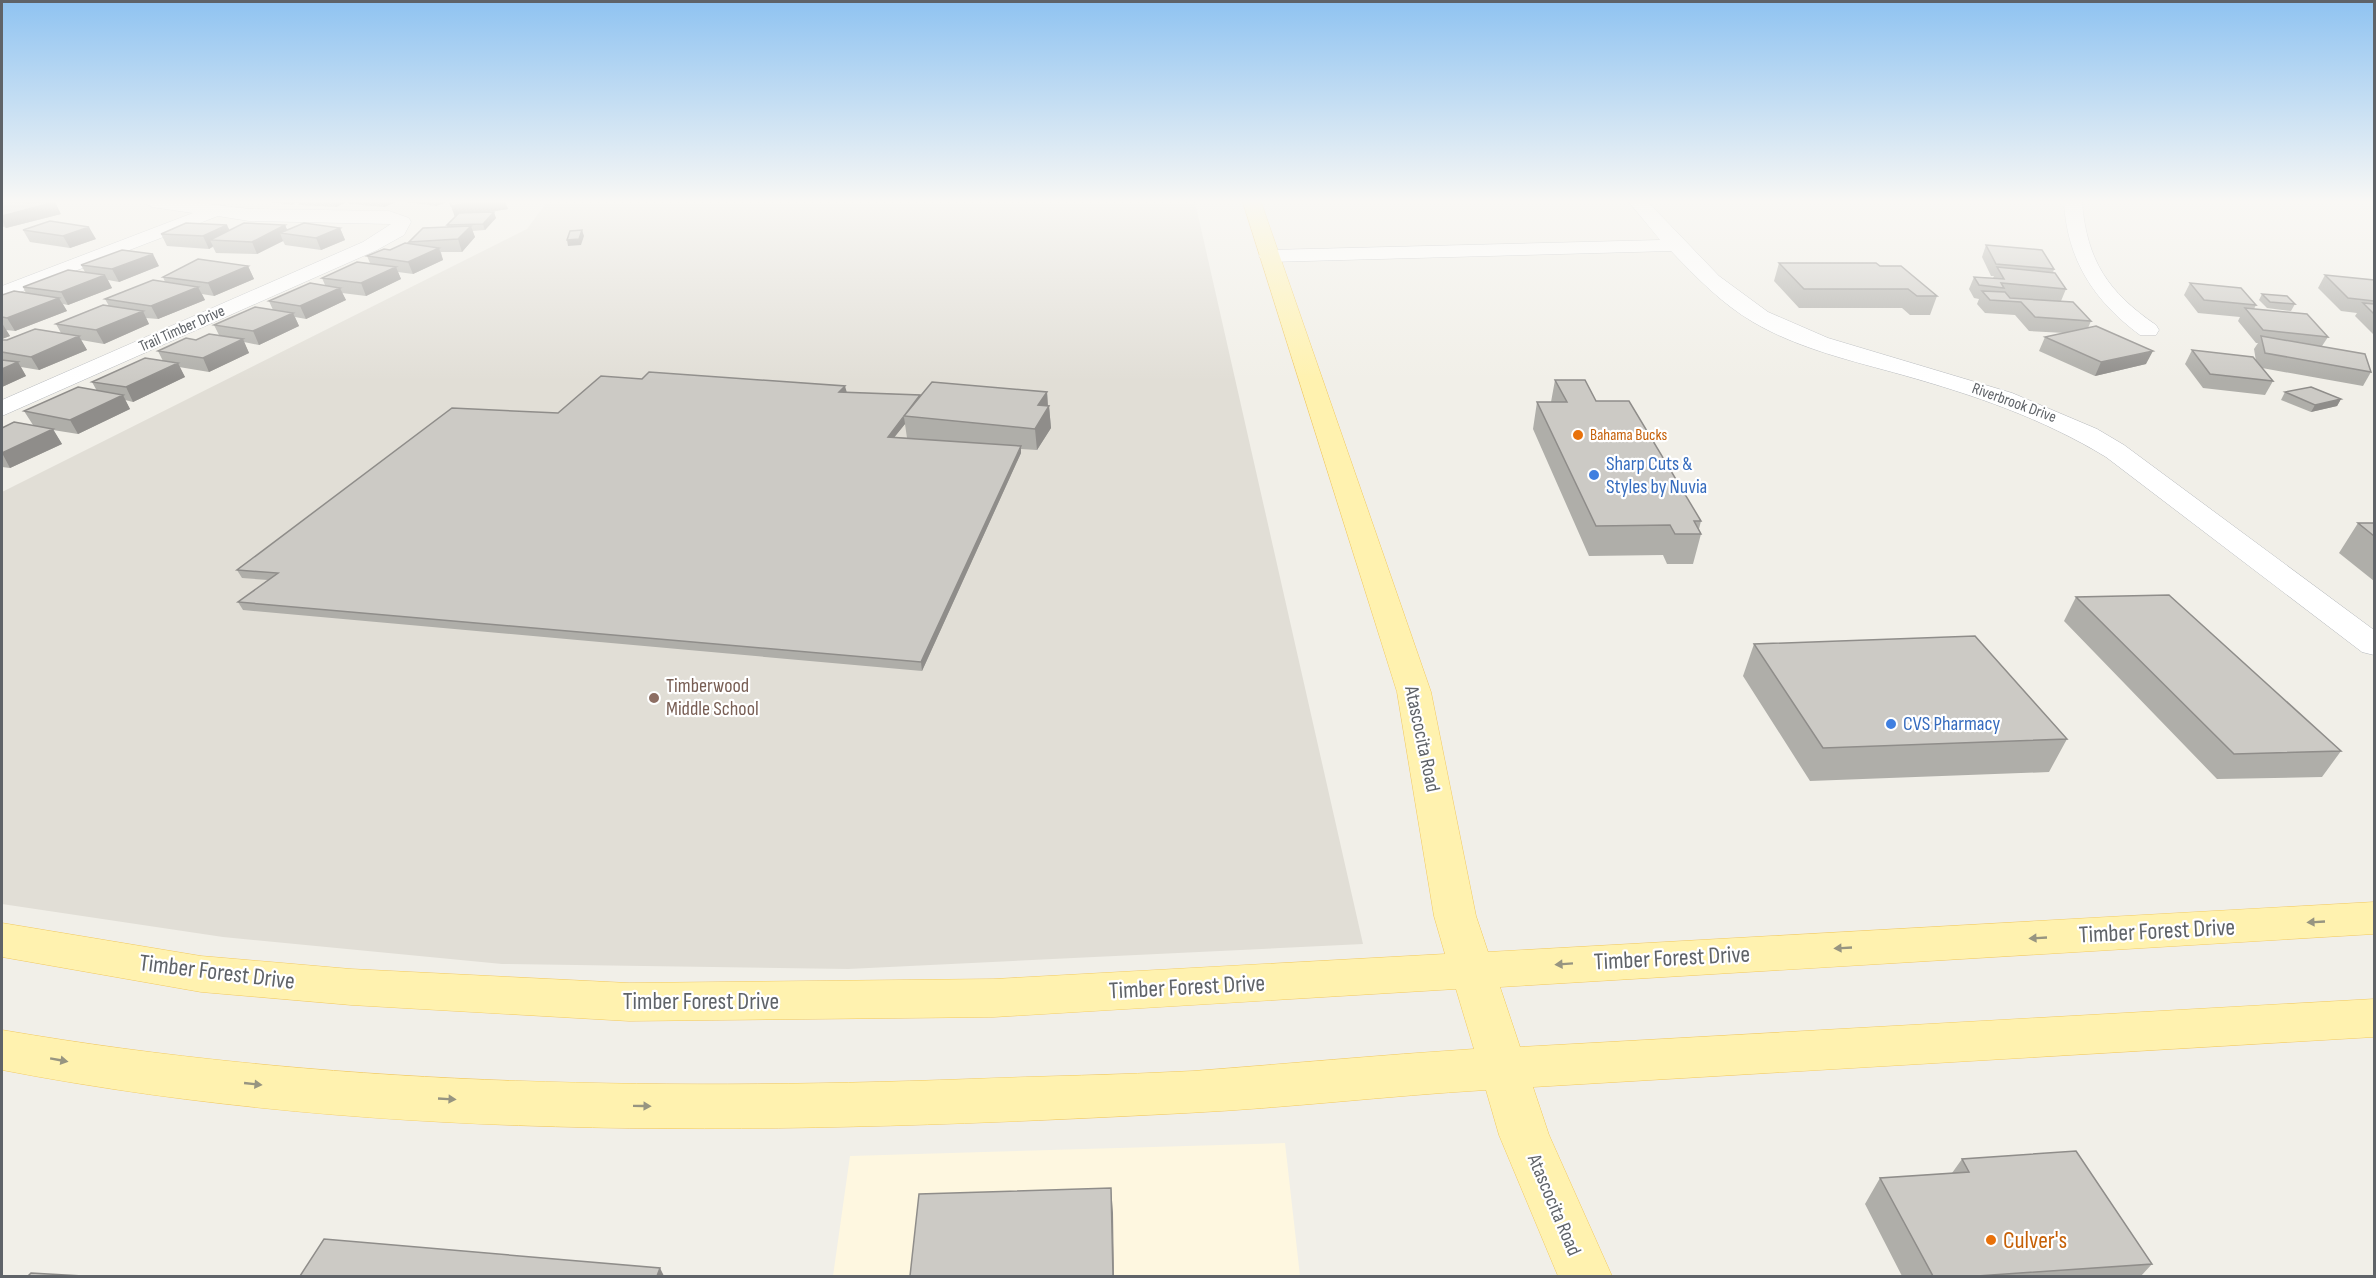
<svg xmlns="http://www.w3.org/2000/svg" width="2376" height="1278" font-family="'Sofia Sans Condensed',sans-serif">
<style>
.commercial{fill:#fef7e0}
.education{fill:#e1ded6}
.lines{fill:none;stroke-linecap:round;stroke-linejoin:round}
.minor-casing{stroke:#b5b8bc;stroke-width:1}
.major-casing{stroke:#f2c960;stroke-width:1}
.minor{fill:#fff;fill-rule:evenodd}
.major{fill:#fff2af;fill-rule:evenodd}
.wall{fill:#afaea9;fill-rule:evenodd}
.shaded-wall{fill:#8f8d8a}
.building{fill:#cccac5;stroke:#8f8d8a;stroke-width:1.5}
.oneway{fill:#979581}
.food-dot{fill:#e8710a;stroke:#fff;stroke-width:2}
.shop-dot{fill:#3f7fe0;stroke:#fff;stroke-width:2}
.education-dot{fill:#8d6e63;stroke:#fff;stroke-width:2}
.labels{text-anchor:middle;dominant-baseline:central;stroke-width:4.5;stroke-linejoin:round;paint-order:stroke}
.far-street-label{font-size:16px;fill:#5f6368;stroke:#fff}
.far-food-label{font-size:16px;fill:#c56008;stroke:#fff;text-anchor:start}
.shop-label{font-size:20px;fill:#366cbe;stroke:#fff;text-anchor:start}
.education-label{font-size:20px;fill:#785e54;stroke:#fff;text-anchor:start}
.street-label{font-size:20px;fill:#5f6368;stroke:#fff}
.near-street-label{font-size:24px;fill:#5f6368;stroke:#fff}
.near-food-label{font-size:24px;fill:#c56008;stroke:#fff;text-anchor:start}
</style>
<rect width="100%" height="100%" fill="#f1efe8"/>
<path class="commercial" d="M1285 1143 1300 1276H833L850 1156Z"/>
<path class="education" d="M547 202H1195L1363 944 848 969 502 964 223 937 2 904V492L527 229Z"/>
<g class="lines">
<defs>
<path id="minor" d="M143 202H192L249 209 389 211 409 218 411 222 404 235 377 250 2 416V400L363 242 391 224 249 221 218 216 2 299V286L193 213 152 207Z
M1629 202H1648L1719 276 1768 312 1828 338 2012 393 2097 429 2124 445 2374 630V655L2362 652 2106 457C2042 418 1974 395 1903 375 1853 361 1799 349 1753 322 1722 304 1696 277 1671 251L1269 262 1262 260 1259 256 1262 252 1269 250 1660 240Z
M2064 202H2082C2087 261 2108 292 2156 325L2159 330 2156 335H2140C2094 301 2067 260 2064 202Z"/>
<path id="major" d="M1243 202H1261L1431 692 1476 916 1488 952 2374 902V934L1500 987 1520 1047 2374 999V1037L1533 1087 1549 1135 1612 1276H1558L1499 1135 1486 1090C1386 1096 1287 1108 1187 1113 793 1134 391 1145 2 1070V1030C322 1085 647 1091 970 1079 1044 1076 1119 1075 1193 1071 1286 1064 1380 1055 1474 1049L1456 989 994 1017 629 1021 351 1005 201 992 2 957V923L201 956 351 969 629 983 994 979 1445 954 1434 916 1397 692Z"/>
</defs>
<use href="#minor" class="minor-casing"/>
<use href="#major" class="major-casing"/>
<use href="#minor" class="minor"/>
<use href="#major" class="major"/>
</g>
<path class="wall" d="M269 202H297L291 205Z
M298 202H346L336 207 299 205Z
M348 202H396L384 207 349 204Z
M404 202H447L436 206Z
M450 202H505L508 209 487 212 496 218 485 230 472 231 475 237 462 252H441L443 260 413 274 398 272 401 279 366 296 342 293 346 300 306 319 295 317 299 326 259 345 244 342 249 353 209 372 179 367 185 377 133 402 125 400 130 409 78 434 53 430 62 444 10 468 2 467V428L33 425 24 411 97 391 92 382 163 361 158 351 196 340 219 335 214 325 273 310 269 301 325 285 322 278 370 263 367 256 409 244V242L447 227V225L455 217Z
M2 203 61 214 6 228 2 226Z
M285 225 287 230 340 228 345 240 321 250 285 245 283 241 257 254 216 253 213 247 209 249 167 246 161 234 230 231Z
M23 230 96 239 70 248 30 242Z
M1986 245 2054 269 2053 273 2066 289 2061 301 2091 321 2088 328 2146 364 2095 376 2039 351 2045 337 2065 333 2029 331 2015 315 1985 313 1977 304 1979 299 1974 298 1969 289 1974 277 1993 278 1994 276H1991L1982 257Z
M1779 263 1880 266 1937 296 1930 315H1910L1902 308H1799L1774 281Z
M81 265 159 266 119 282 108 280 112 288 68 305 63 304 67 311 15 331 6 330 10 336 2 339V295L26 293 23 287 85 272Z
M248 266 254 279 214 296 202 294 205 300 158 319 146 318 149 324 104 344 81 340 87 350 39 370 21 367 26 376 2 387V340H7L61 333 56 324 109 306 105 299 165 282 163 277Z
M2325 275 2374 280V335L2355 316 2357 313 2341 311 2318 288Z
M2190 283 2256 305 2254 309 2328 337 2322 346 2371 372 2363 386 2262 368 2273 381 2265 395 2203 388 2185 364 2192 350 2256 361 2254 349 2258 343H2256L2238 321 2240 317 2198 313 2184 295Z
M2262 294 2295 304 2291 311 2267 308 2259 300Z
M642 379 847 392 920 395 1047 392 1048 406H1049L1051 428 1037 450 1021 449V453L922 671 243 610 238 602 268 580 242 578 237 570 558 413ZM905 424 907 438 922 439 894 437Z
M1555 380 1596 401 1701 521 1699 529 1701 534 1693 564H1667L1663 555 1589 556 1533 429 1537 402H1551Z
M2285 392 2341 399 2337 406 2311 412 2281 400Z
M2358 523H2374V581L2339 553Z
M2076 597 2341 751 2322 777 2217 779 2064 621Z
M1754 644 2067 739 2049 772 1810 781 1743 676Z
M1962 1159 2152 1264 2141 1276H1902L1865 1204 1880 1178 1952 1173Z"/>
<path class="shaded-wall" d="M55 202 61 214 6 228 2 220V216Z
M334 202H346L336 207Z
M382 202H396L384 207Z
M435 202H447L436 206Z
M476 202H505L508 209 455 217 451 206Z
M494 212 496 218 485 230 483 224Z
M227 225 233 237 210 240 213 246 209 249 203 236Z
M285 225 289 234 280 233 283 241 257 254 252 242Z
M471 226 475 237 462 252 458 239Z
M89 227 96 239 70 248 63 236Z
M340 228 345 240 321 250 316 238Z
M582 230 584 236 581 245 568 246 567 240Z
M439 248 443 260 413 274 408 262Z
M153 254 159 266 119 282 112 269Z
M248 266 254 279 214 296 208 283Z
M396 267 401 279 366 296 361 283Z
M105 275 112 288 68 305 61 292Z
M198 287 205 300 158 319 151 306Z
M340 288 346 300 306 319 300 306Z
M59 298 67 311 15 331 7 318Z
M143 311 149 324 104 344 96 330Z
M293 313 299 326 259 345 253 331Z
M2 323 10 336 2 339Z
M79 336 87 350 39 370 31 357Z
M243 339 249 353 209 372 203 358Z
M2153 351 2146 364 2095 376 2101 362Z
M18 362 26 376 2 387V369Z
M178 363 185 377 133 402 126 387Z
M845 386 847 393 839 392Z
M1047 392 1048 408 1049 406 1051 428 1037 450 1035 429 1038 405Z
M123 395 130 409 78 434 70 420Z
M2341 399 2337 406 2311 412 2315 405Z
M904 417 905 424 889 444 888 437Z
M53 429 62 444 10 468 2 453Z
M1021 446V453L922 671 921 662Z
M1111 1188 1113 1213 1114 1276H1113Z
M660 1268 664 1276H657Z"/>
<path class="building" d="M6 202H25L28 203 33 202H55L2 216V203Z
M450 202H476L451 206Z
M494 212 483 224 447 225 459 213Z
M50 221 89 227 63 236 23 230Z
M186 223 227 225 203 236 161 234Z
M244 223 285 225 252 242 210 240Z
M304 223 340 228 316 238 280 233Z
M471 226 458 239 409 242 423 228Z
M582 230 579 239 567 240 570 231Z
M405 243 439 248 408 262 367 256 384 249 390 250Z
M1986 245 2042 250 2054 269 1996 264Z
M122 250 153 254 112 269 81 265Z
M198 259 248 266 208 283 163 277Z
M357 262 396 267 361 283 322 278Z
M1779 263H1876L1880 266H1901L1937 296H1917L1908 289H1804Z
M1997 267 2055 273 2066 289 2001 283 2004 288 1979 285 1974 277 2004 279Z
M68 270 105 275 61 292 23 287Z
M2325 275 2374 280V301L2348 298Z
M153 280 198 287 151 306 105 299Z
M310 283 340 288 300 306 269 301Z
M2190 283 2241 288 2256 305 2204 300Z
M14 291 59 298 7 318 2 317V295Z
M1982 291 2005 292 2010 298 2073 302 2091 321 2035 317 2021 302 1990 300Z
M2262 294 2287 296 2295 304 2270 302Z
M2363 303 2374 304V314Z
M103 305 143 311 96 330 56 324Z
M255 307 293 313 253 331 214 325Z
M2245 308 2307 314 2328 337 2263 330Z
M2096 326 2153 351 2101 362 2045 337Z
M35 329 79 336 31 357 2 352V340H7Z
M209 334 243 339 203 358 158 351 186 338 196 340Z
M2261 336 2365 354 2371 372 2265 353Z
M2192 350 2253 357 2273 381 2210 374Z
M145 358 178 363 126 387 92 382Z
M2 360 18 362 2 369Z
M649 372 845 386 839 392 920 395 888 437 1021 446 921 662 238 602 278 573 237 570 452 408 558 413 601 376 642 379Z
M1555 380H1585L1596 401H1629L1701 521H1694L1701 534H1675L1670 525 1596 526 1537 402H1567Z
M932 382 1047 392 1038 405 1049 406 1035 429 904 416Z
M78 387 123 395 70 420 24 411Z
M2311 387 2341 399 2315 405 2285 392Z
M14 422 53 429 2 453V428Z
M2358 523H2374V536Z
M2169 595 2341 751 2234 754 2076 597Z
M1975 636 2067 739 1823 748 1754 644Z
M2076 1151 2152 1264 1977 1276H1933L1880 1178 1969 1172 1962 1159Z
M1111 1188 1113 1276H910L919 1194Z
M324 1239 660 1268 657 1276H300Z
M31 1273 83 1276H28Z"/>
<defs><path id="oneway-solid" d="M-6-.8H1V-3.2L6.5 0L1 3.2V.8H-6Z" transform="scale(1.5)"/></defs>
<g class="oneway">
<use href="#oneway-solid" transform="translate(2316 922) rotate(177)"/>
<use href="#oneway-solid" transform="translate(2038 938) rotate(177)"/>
<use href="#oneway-solid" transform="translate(1843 948) rotate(177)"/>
<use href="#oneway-solid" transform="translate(1564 964) rotate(176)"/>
<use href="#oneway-solid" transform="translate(59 1060) rotate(10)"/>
<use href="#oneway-solid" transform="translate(253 1084) rotate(6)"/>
<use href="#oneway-solid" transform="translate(447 1099) rotate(3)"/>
<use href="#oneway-solid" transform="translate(642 1106) rotate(1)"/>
</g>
<linearGradient id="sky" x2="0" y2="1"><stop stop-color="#8fc3f1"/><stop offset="0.53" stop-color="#f9f8f5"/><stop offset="1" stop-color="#f9f8f5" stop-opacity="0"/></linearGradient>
<rect width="2376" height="381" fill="url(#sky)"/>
<g class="food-dot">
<circle cx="1578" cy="435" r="6"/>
<circle cx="1991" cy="1240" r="6"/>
</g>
<g class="shop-dot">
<circle cx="1594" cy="475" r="6"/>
<circle cx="1891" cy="724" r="6"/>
</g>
<circle class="education-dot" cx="654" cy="698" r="6"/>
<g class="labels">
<g class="far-street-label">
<text transform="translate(182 329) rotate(-24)">Trail Timber Drive</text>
<text transform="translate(2014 403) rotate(20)">Riverbrook Drive</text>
</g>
<g class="far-food-label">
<text x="1590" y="435">Bahama Bucks</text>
</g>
<g class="shop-label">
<text x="1606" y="464">Sharp Cuts &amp;<tspan x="1606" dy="23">Styles by Nuvia</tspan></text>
<text x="1903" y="724">CVS Pharmacy</text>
</g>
<g class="education-label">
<text x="666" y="686">Timberwood<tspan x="666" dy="23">Middle School</tspan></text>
</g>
<g class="street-label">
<text transform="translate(1422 739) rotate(78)">Atascocita Road</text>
<text transform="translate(1554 1205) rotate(67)">Atascocita Road</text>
</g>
<g class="near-street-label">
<text transform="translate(2157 931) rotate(-3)">Timber Forest Drive</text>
<text transform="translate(1672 958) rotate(-3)">Timber Forest Drive</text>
<text transform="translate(217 972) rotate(7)">Timber Forest Drive</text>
<text transform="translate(1187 987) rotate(-3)">Timber Forest Drive</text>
<text x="701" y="1001">Timber Forest Drive</text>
</g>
<g class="near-food-label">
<text x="2003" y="1240">Culver's</text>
</g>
</g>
<rect width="2376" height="1278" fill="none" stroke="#5f6368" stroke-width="6"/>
</svg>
